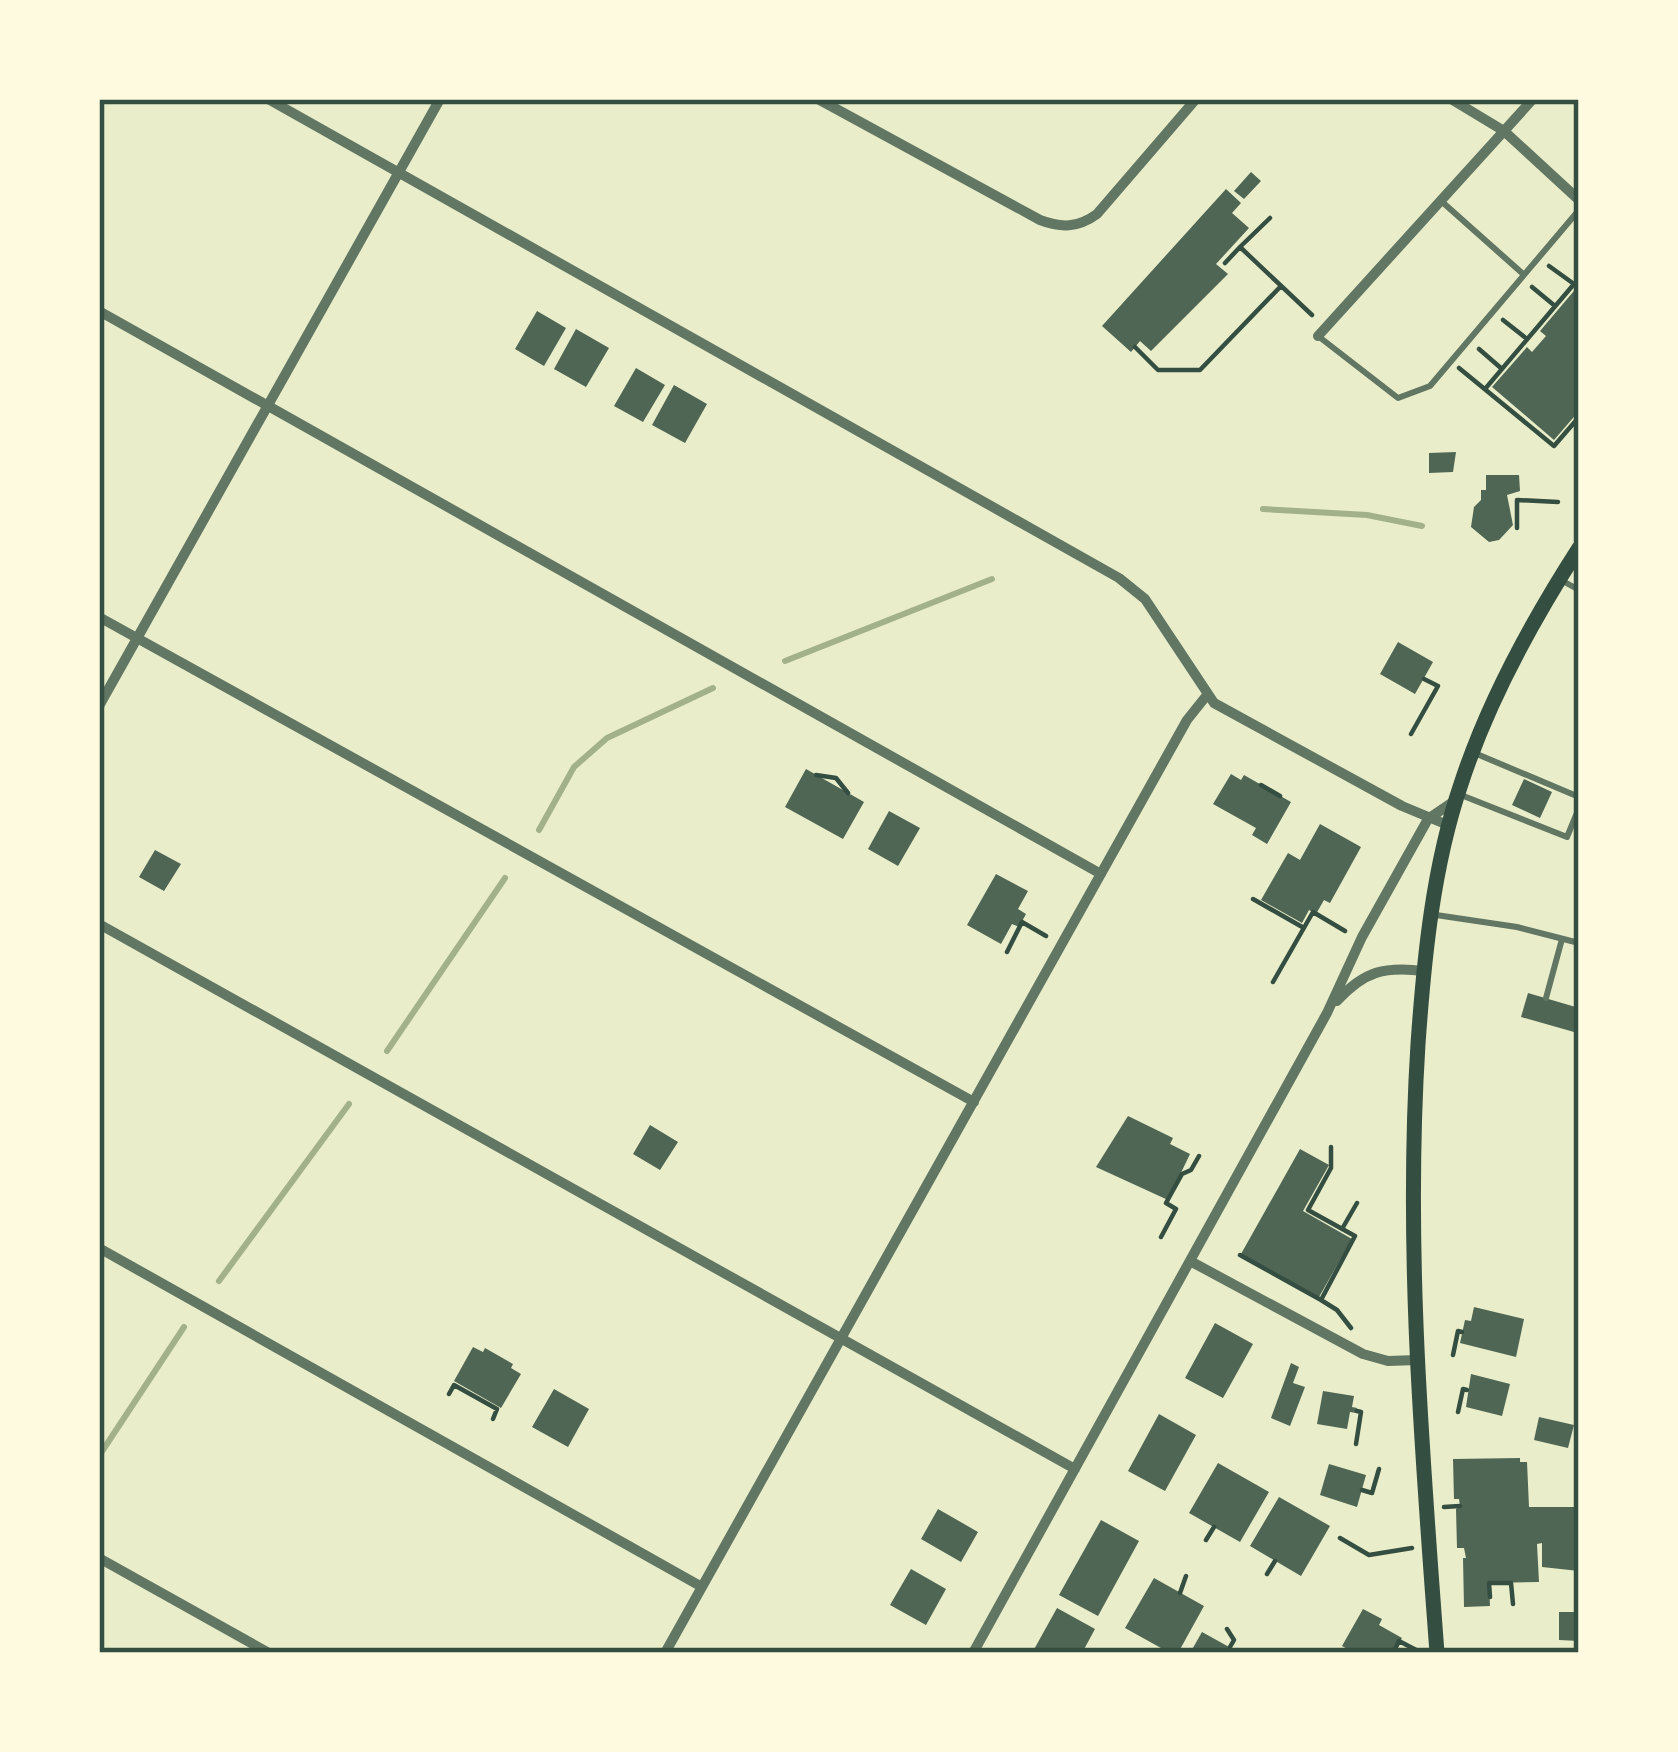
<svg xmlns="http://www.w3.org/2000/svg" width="1678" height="1752" font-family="Manrope,sans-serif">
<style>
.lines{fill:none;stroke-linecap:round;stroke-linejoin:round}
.stream{stroke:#a3b18a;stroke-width:6}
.building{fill:#4f6655}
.path{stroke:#344e41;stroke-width:4.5}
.service{stroke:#617663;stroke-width:6}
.minor{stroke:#617663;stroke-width:10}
.secondary{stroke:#344e41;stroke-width:15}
.neatline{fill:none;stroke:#344e41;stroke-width:4.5}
</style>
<rect width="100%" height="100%" fill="#e9edc9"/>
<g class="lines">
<path class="stream" d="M1263 509 1367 515 1422 526
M785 661 992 579
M539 830 574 767 607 738 713 688
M387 1051 505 878
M219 1281 349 1104
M99 1456 184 1327"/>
</g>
<path class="building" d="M1251 172 1261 181 1244 199 1234 191Z
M1226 189 1241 203 1232 213 1249 228 1216 264 1228 274 1151 351 1140 341 1131 352 1102 326Z
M1579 285V411L1554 440 1492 387 1527 347 1532 352 1546 336 1540 331Z
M537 311 566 328 544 366 515 349Z
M576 329 609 348 586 387 554 369Z
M636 368 665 385 643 422 614 406Z
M674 385 707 404 685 443 652 425Z
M1456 452 1453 472 1429 473V453Z
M1486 475H1519L1520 491 1507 495 1513 525 1499 540 1489 542 1471 527 1474 507 1481 500V490H1486Z
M1398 642 1433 662 1415 694 1380 674Z
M806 769 864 802 843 839 785 807Z
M1231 774 1241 780 1244 775 1291 802 1267 844 1252 835 1256 828 1213 804Z
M1524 779 1552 792 1540 818 1512 805Z
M889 811 920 828 898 866 868 849Z
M1320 824 1361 847 1330 903 1324 900 1316 914 1309 910 1302 923 1261 900 1288 853 1300 860Z
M155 850 181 864 164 891 139 877Z
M996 874 1028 891 1018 909 1026 914 1019 927 1012 924 1001 944 967 925Z
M1528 993 1579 1008 1574 1032 1521 1017Z
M1128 1116 1173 1138 1170 1144 1190 1154 1168 1200 1096 1167Z
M650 1125 678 1142 660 1170 633 1154Z
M1300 1149 1329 1165 1303 1211 1352 1239 1319 1297 1241 1254Z
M1474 1307 1524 1319 1516 1357 1460 1343 1465 1320 1471 1321Z
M1215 1323 1253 1344 1223 1398 1185 1378Z
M473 1347 483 1352 485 1348 513 1364 511 1368 521 1374 501 1408 454 1381Z
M1291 1363 1299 1367 1293 1383 1305 1387 1290 1426 1271 1418Z
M1471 1374 1510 1384 1502 1416 1466 1407Z
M554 1389 589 1409 568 1447 532 1427Z
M1323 1391 1354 1396 1352 1407 1357 1408 1356 1413 1350 1412 1347 1429 1317 1424Z
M1159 1414 1196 1435 1165 1491 1128 1471Z
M1539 1417 1574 1425 1568 1448 1534 1440Z
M1520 1458V1462H1527L1529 1507H1579V1571L1542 1567V1543L1537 1544 1539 1582 1489 1583 1490 1606 1464 1607 1463 1558H1466L1464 1548H1457L1456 1509 1460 1506 1459 1499H1454L1453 1459Z
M1218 1463 1269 1492 1240 1542 1189 1513Z
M1329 1464 1366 1475 1357 1507 1320 1495Z
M1279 1497 1330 1526 1301 1576 1250 1546Z
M938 1509 978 1532 961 1562 921 1539Z
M1101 1520 1139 1541 1098 1616 1059 1595Z
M911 1569 946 1589 926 1625 890 1605Z
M1154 1578 1204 1606 1178 1653H1170L1125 1628Z
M1057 1608 1095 1629 1082 1653H1032Z
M1363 1609 1382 1619 1379 1625 1402 1638 1393 1653H1355L1342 1646Z
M1559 1612H1579V1641L1559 1640Z
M1202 1632 1240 1653H1190Z"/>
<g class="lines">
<path class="path" d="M1240 247 1270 218
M1225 263 1240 247 1312 315
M1532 287 1555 306
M1503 320 1527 339
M1135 347 1158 370H1200L1281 286
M1479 349 1502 369
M1459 368 1554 446 1579 417
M1485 389 1574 284 1549 266
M1517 528V500L1558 502
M1411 734 1438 686 1424 679
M816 775 836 778 848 793
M1261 785 1280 796
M1253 899 1304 928
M1007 952 1022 922 1046 936
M1273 982 1313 912 1345 931
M1342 1229 1357 1203
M1161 1237 1176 1209 1166 1203 1182 1174 1191 1170 1199 1156
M1240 1255 1321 1300 1355 1236 1308 1210 1331 1168V1147
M1321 1300 1337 1310 1351 1328
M1453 1355 1458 1331 1462 1332
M449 1394 454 1385 497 1409 493 1419
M1458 1412 1463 1389 1467 1390
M1356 1444 1361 1412 1357 1411
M1362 1490 1372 1493 1379 1469
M1444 1507 1460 1506
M1340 1538 1369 1555 1412 1548
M1206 1540 1214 1527
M1267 1574 1275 1561
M1180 1593 1186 1576
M1490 1597 1489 1583H1511L1513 1604
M1227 1629 1234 1640 1230 1647
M1393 1653 1399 1641 1420 1652"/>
<path class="service" d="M1440 200 1522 273
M1318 336 1398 398 1430 386 1579 210
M1561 580 1579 590
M1472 752 1579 797
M1461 795 1567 837 1579 808
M1436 915 1517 927 1579 943
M1546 998 1562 939"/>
<path class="minor" d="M268 99 1119 578 1145 599 1214 703 1402 806 1450 826
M818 99 1040 220C1061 228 1078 228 1097 214L1196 99
M1451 99 1504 131 1579 200
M99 311 1101 874
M1318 336 1533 99
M99 617 974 1102
M99 706 440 99
M99 924 1075 1469
M1337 1001C1364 971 1385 966 1424 971
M99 1248 702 1587
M1190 1261 1363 1354 1388 1361 1417 1360
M99 1558 269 1653
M665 1653 1187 720 1207 695
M973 1653 1327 1013 1362 937 1428 819 1456 800"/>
<path class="secondary" d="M1437 1653C1422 1450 1405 1248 1418 1044 1424 958 1433 866 1461 784 1488 701 1532 621 1579 548"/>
</g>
<rect width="1678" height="1752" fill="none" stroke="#fefae0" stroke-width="204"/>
<rect x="102" y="102" width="1474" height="1548" class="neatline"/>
</svg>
